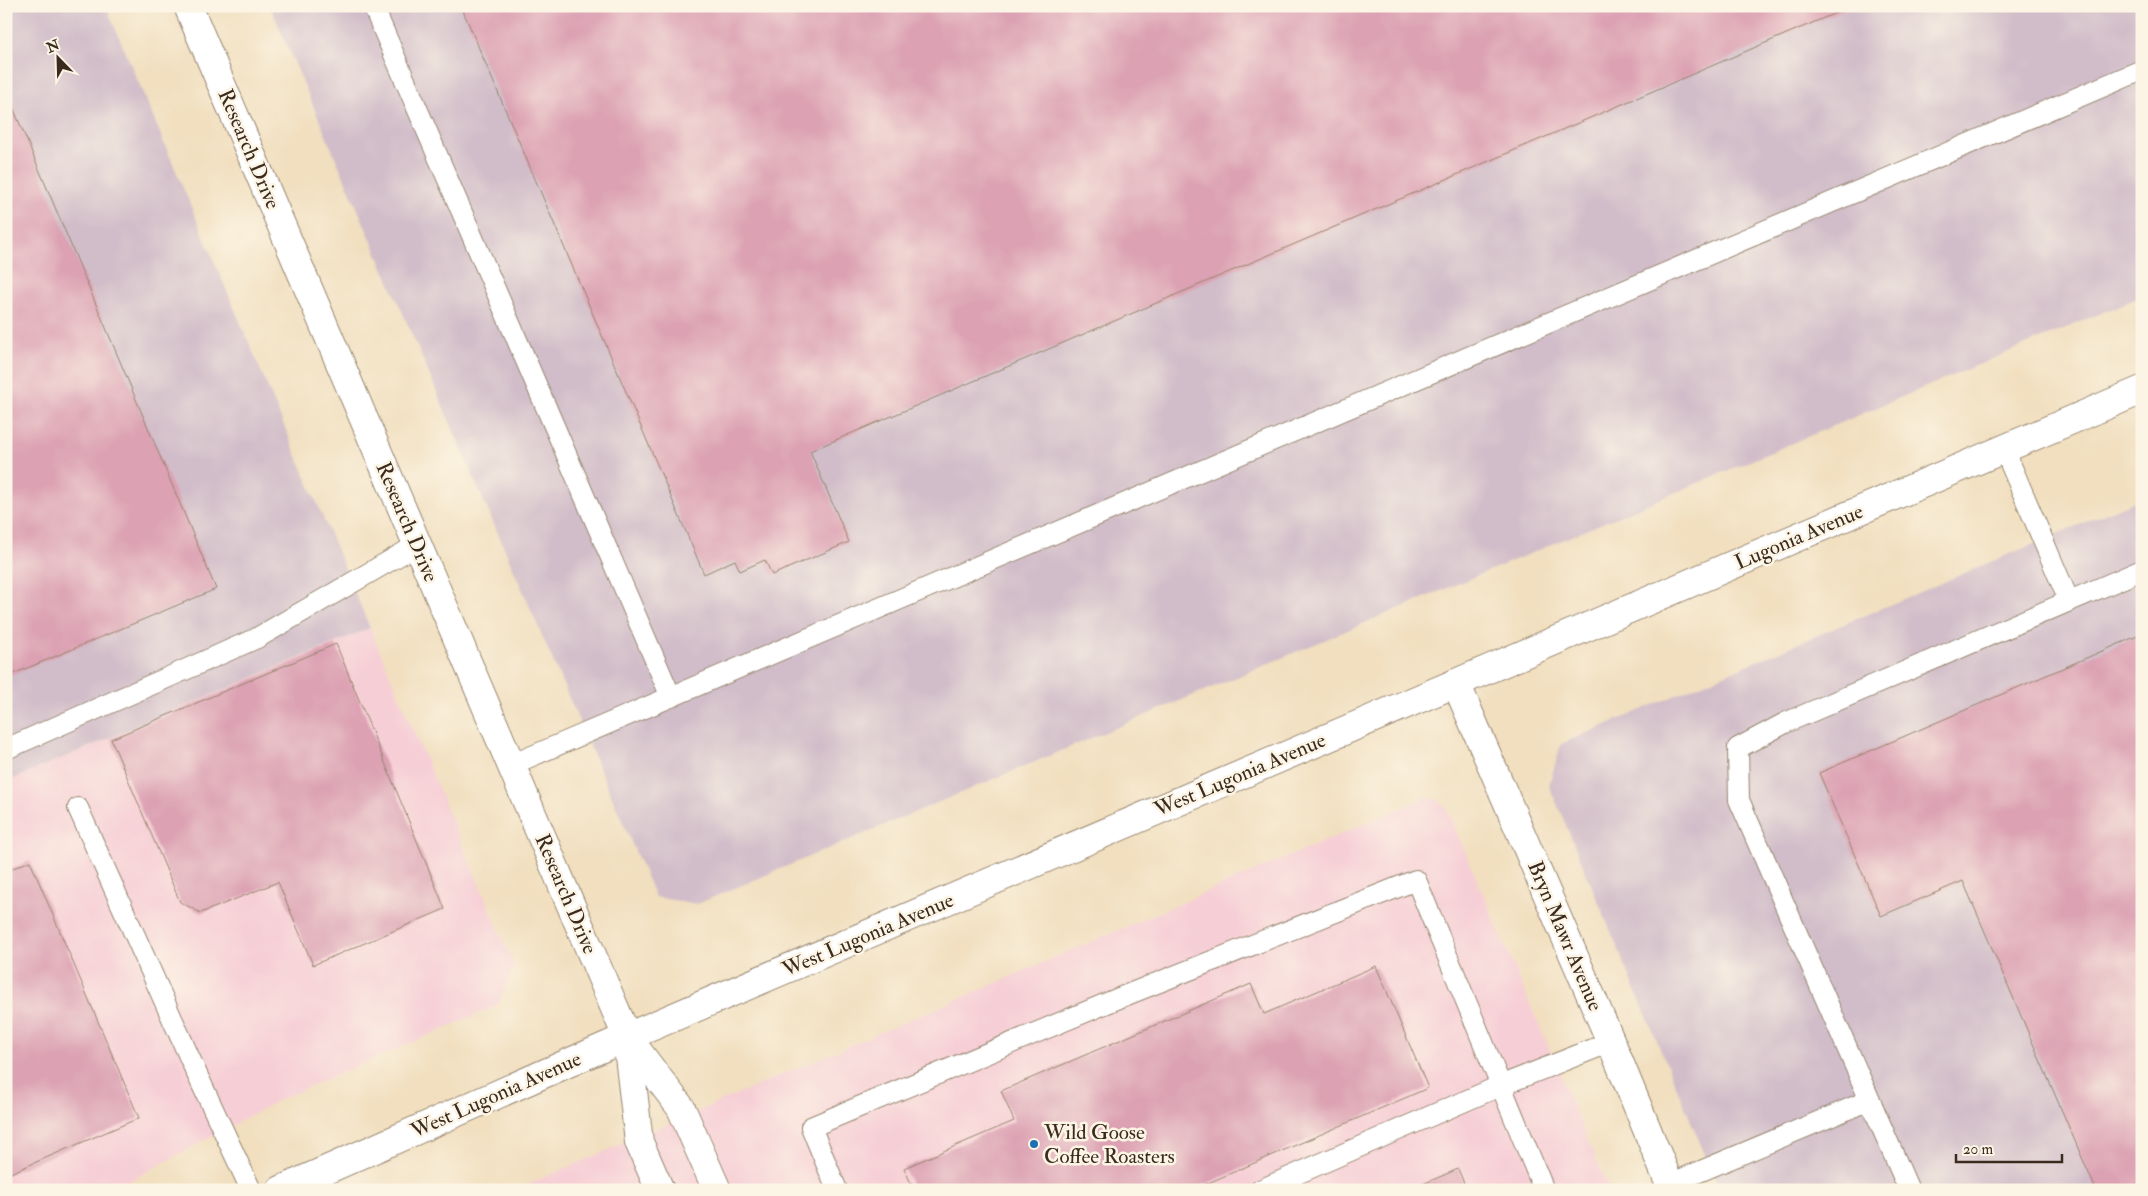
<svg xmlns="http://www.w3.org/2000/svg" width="2148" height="1196" font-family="'IM FELL Double Pica',serif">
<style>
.built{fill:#f6cfd6}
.industrial{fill:#d1bdc9}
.building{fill:#dca1b3}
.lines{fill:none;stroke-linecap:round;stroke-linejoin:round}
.lane-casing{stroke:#96846e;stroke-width:22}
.street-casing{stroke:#96846e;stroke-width:30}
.secondary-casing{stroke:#96846e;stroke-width:30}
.lane{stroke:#fff;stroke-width:20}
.street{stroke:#fff;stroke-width:28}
.secondary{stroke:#fff;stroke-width:28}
.poi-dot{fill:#1f6fb2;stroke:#fcf5e5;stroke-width:2}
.labels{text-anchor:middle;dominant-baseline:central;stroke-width:5;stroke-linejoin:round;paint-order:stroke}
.street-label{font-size:21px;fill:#3b2a1e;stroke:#fcf5e5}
.poi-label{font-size:21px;fill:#3b2a1e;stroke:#fcf5e5;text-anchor:start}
</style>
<rect width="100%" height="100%" fill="#fcf5e5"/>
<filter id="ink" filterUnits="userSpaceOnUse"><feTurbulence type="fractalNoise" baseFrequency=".02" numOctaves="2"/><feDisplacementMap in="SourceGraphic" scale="10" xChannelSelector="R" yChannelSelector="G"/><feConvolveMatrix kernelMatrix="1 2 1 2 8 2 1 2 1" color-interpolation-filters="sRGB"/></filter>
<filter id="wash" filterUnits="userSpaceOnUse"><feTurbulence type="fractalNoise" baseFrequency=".0096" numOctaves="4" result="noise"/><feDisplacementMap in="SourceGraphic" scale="20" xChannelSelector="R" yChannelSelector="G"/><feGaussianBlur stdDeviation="1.12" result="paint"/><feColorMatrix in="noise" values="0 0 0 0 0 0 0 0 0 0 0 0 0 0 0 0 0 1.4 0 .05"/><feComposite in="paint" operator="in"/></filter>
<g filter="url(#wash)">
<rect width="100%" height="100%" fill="#f1dfbf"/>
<path class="built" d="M370 628 514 966 498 1005 281 1099 113 1190H6V782Z
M1427 797 1437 800 1446 807 1609 1190H515Z"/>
<path class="industrial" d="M6 6H106L370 628 6 782Z
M270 6H2142V296L697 904 655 897Z
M2142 498V1190H1720L1549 785 1561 744Z"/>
<g id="blocks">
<path class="building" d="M461 6H1852L810 451 849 542 772 575 765 560 740 571 735 560 704 574Z
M6 91 216 589 6 677Z
M2142 634V1190H2096L1963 881 1881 916 1819 773Z
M336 644 445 909 313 965 278 882 201 913 180 902 111 739Z
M30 861 139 1118 6 1175V871Z
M1376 966 1428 1088 1192 1190H914L904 1168 1014 1121 1001 1091 1251 984 1264 1014Z
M1458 1169 1467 1190H1409Z"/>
</g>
</g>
<g filter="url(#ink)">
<use href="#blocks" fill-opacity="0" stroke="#96846e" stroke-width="1"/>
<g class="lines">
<defs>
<path id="lane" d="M373 6 671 697
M2004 449 2069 601
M6 749 257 638 417 545
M511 765 2142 70
M78 808 196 1072 251 1190
M1670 1184 1870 1100
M837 1190 811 1127 1119 998 1416 880 1544 1190
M1260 1190 1502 1085 1611 1042
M1909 1190 1739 800 1738 748 1785 723 2142 570"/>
<path id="street" d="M188 6 627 1037 681 1108 717 1190
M1456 683 1611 1042 1672 1190
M627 1039 639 1142 660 1190
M281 1190 627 1037"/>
<path id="secondary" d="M627 1037 2142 390"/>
</defs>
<use href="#lane" class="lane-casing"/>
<use href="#street" class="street-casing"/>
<use href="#secondary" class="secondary-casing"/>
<use href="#lane" class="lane"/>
<use href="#street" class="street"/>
<use href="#secondary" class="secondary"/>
</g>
</g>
<circle class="poi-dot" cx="1034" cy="1144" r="5"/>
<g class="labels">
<g class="street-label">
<text transform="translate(249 149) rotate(67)">Research Drive</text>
<text transform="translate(407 522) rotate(67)">Research Drive</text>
<text transform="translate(1799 537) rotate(-23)">Lugonia Avenue</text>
<text transform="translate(1240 775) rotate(-23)">West Lugonia Avenue</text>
<text transform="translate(566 894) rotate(67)">Research Drive</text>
<text transform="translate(868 935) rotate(-23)">West Lugonia Avenue</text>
<text transform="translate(1565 936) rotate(67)">Bryn Mawr Avenue</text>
<text transform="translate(496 1095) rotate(-24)">West Lugonia Avenue</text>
</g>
<g class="poi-label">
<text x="1044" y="1132">Wild Goose<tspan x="1044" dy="24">Coffee Roasters</tspan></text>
</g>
</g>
<rect width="2148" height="1196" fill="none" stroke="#fcf5e5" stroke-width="25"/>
<g transform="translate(58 58) rotate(337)" stroke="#fcf5e5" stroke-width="4" paint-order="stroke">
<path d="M0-4L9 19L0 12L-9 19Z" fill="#3b2a1e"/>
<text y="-8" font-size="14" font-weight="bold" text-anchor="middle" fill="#3b2a1e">N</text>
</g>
<path d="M1956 1154v8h106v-8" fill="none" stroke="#3b2a1e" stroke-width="2.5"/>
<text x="1963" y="1154" font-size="15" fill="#3b2a1e" stroke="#fcf5e5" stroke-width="4" paint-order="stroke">20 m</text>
</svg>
